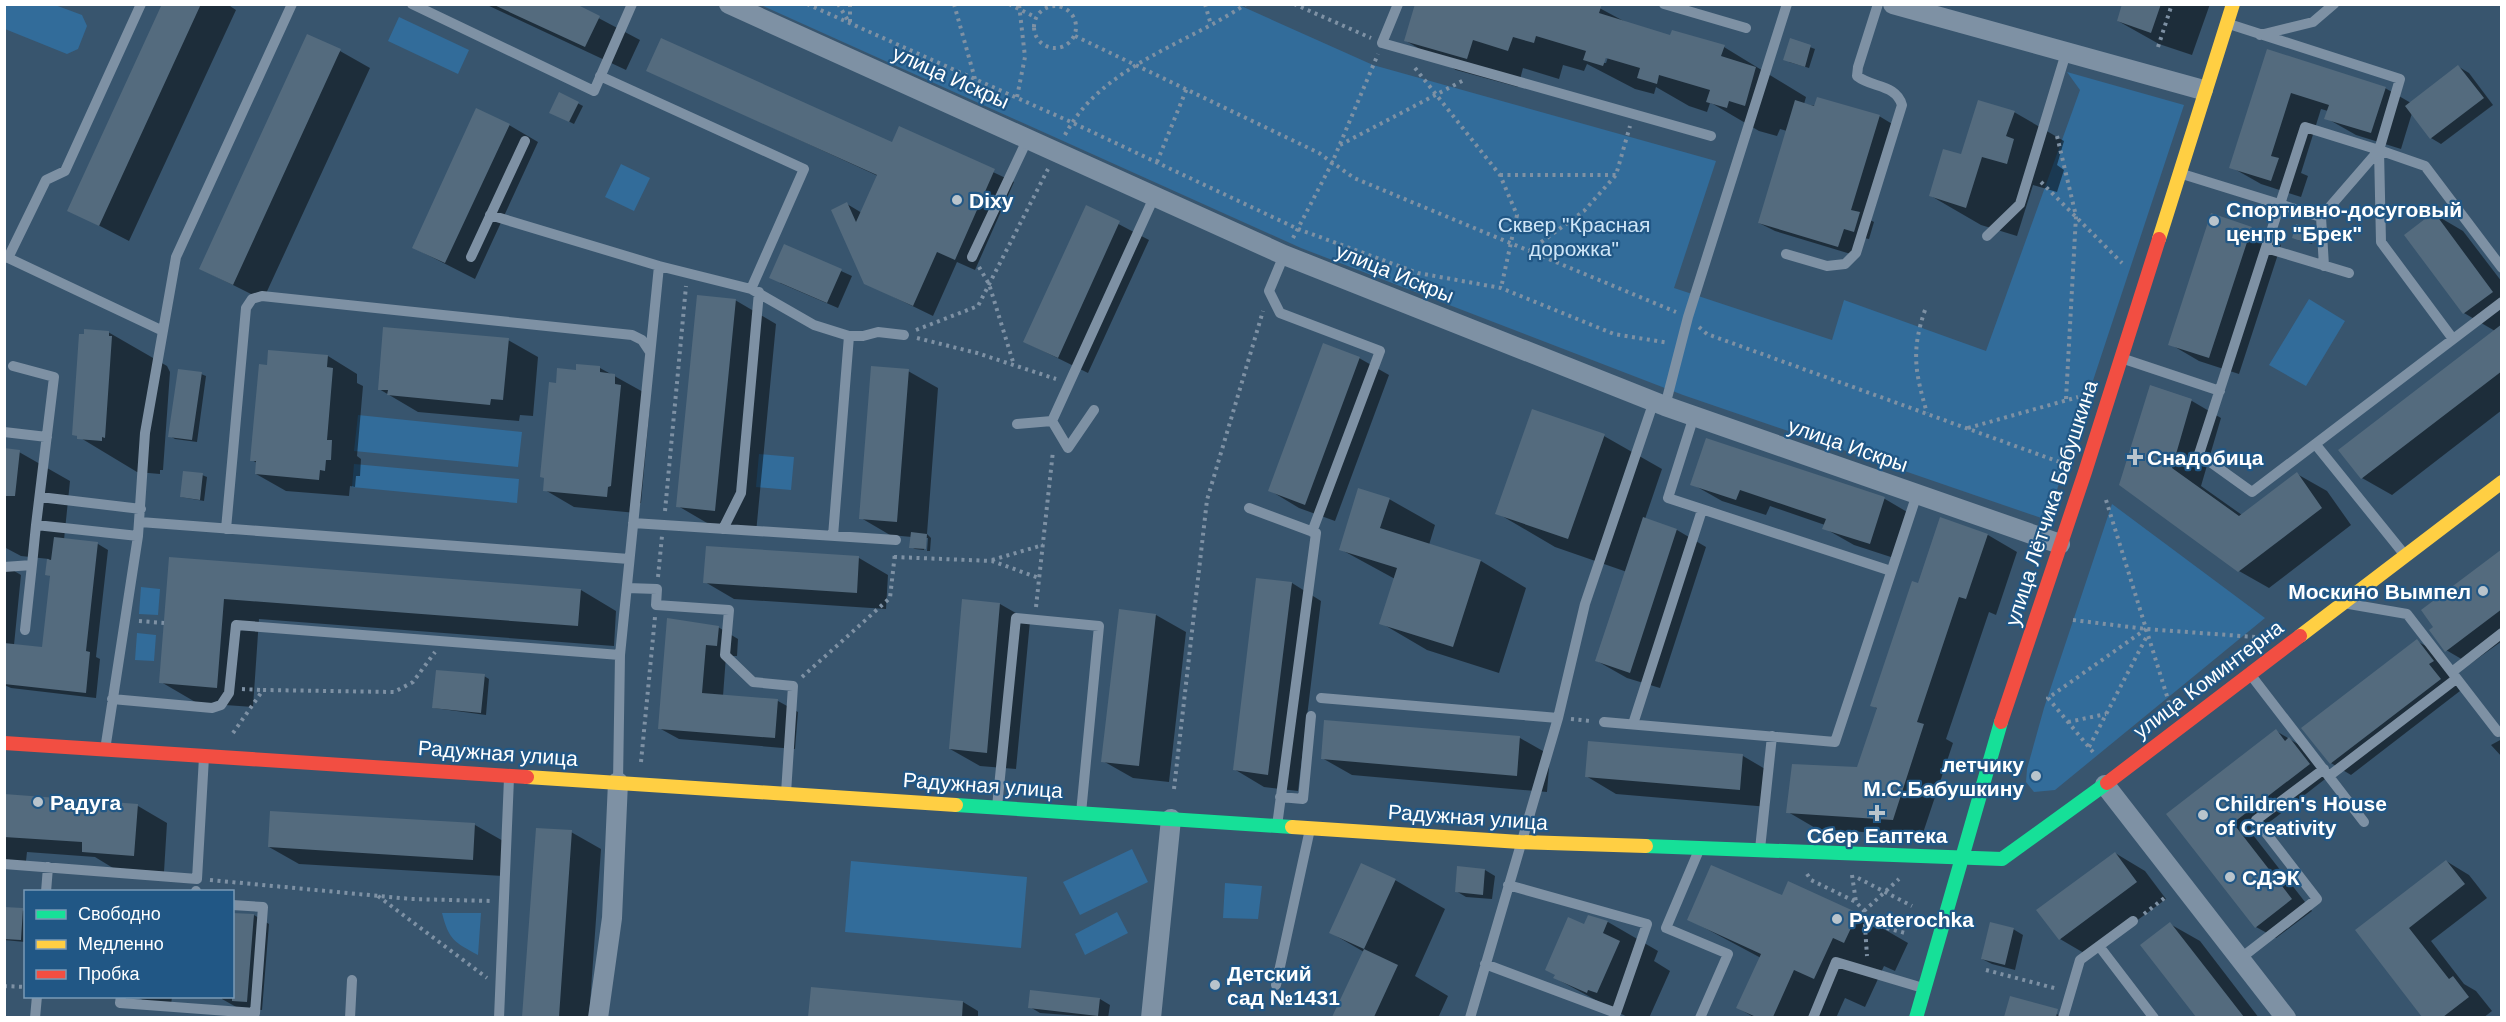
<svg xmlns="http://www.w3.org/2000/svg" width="2506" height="1022" font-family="Helvetica,sans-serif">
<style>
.green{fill:#326c9a}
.shadow{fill:#0007;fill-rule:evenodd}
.building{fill:#546b7e}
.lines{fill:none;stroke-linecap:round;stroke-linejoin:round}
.path{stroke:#7e91a4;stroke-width:4;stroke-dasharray:3 4.5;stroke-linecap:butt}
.lane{stroke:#7e91a4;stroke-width:10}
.street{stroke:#7e91a4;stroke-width:20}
.fast{stroke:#16e098;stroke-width:14}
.slow{stroke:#ffcf43;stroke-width:14}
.jam{stroke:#f24e42;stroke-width:14}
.poi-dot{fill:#b9c4cc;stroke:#215785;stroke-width:2}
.labels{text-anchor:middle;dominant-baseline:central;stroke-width:4.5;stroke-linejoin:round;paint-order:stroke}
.street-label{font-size:21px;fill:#fff;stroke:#215785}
.poi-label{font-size:21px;font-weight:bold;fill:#fff;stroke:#215785;text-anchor:start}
.park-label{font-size:21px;fill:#cee5f7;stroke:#215785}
</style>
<rect width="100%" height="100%" fill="#38556e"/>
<path class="green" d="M4 5H55L82 15 87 26 78 49 67 54 5 29Z
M761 5H1239L1373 65 1716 161 1674 288 1832 340 1844 300 1986 351 2080 90 2067 72 2184 105 2047 520 1683 395 1301 248Z
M399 17 469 50 458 74 388 41Z
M621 164 650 178 634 211 605 197Z
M2309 299 2345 321 2306 386 2269 365Z
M358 415 522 432 518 467 354 451Z
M759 454 794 457 791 490 756 487Z
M354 464 519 479 517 503 352 487Z
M2112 504 2265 618 2055 790 2034 792 2026 782 2027 769 2044 708Z
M141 587 160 589 158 615 139 614Z
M137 633 156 635 154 661 135 660Z
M1132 849 1148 882 1080 915 1063 882Z
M851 861 1027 877 1021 948 845 932Z
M1225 883 1262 886 1258 919 1223 918Z
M1117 912 1128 933 1085 955 1075 934Z
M442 913H481L478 955C454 942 449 940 442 913Z"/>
<path class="shadow" d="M164 4H227L236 10 129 241 69 210Z
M485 4H572L640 40 626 70Z
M1592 4 1631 25 1671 37 1724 47 1806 97 1804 104 1879 116 1894 125 1866 218 1874 222 1869 239 1859 237 1854 255 1775 231 1759 223 1787 131 1780 129 1777 136 1759 131 1713 104 1710 103 1707 112 1689 106 1656 87 1654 94 1635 89 1587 64 1584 71 1563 65 1559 79 1523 68 1518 87 1456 70 1406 41ZM1610 51 1606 63H1603Z
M2124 4H2210L2192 55 2159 44 2118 21Z
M1791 40 1815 49 1809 68 1789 62Z
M340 51 370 68 263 300 201 269Z
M2268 51 2385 88 2411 103 2459 67 2469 73 2493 105 2441 144 2431 138 2412 113 2401 149 2356 135 2326 118 2328 111 2321 109 2301 173 2308 176 2301 197 2261 184 2231 167Z
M648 70 892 144 900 128 1014 182 975 270 957 262 933 316 865 283 847 204 862 213 878 176Z
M560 94 583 106 574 124 556 115Z
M2014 112 2064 141 2057 165 2064 170 2057 192 2033 185 2017 236 1981 225 1931 196 1962 156Z
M509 125 538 142 475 279 414 248Z
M1086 207 1149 240 1088 373 1025 342Z
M2434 214 2463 231 2502 282V410L2392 495 2362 478 2495 331 2464 313 2406 235Z
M2212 215 2252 228 2281 245 2239 374 2199 361 2170 344Z
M2311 230 2316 233 2312 244 2298 240Z
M784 245 852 276 838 308 780 283Z
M735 300 776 324 756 533 719 530 678 506Z
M108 332 167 366 170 372 163 470H160V474L137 472 74 434Z
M508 340 538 357 533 416 520 415 519 421 418 412 379 389Z
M328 356 357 374V383L363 386 357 456 361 459 360 476H356L355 487 350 486 349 496 286 491 256 474 257 463 252 460 268 366Z
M1359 358 1389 375 1335 521 1299 508 1269 490Z
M600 368 645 393 650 404 641 503 637 504 636 513 574 507 545 490 557 385 577 372Z
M908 371 938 388 927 534 931 538 930 551H927L928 538H925L924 550 915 549 911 547 912 537 890 535 861 518Z
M201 374 206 376 197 442 175 439 170 436Z
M2151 387 2192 401 2221 418 2201 486 2242 515 2297 474 2327 491 2351 525 2269 588 2239 571 2121 484Z
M1604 436 1662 469 1645 519 1677 530 1706 547 1660 688 1627 678 1597 661 1627 572 1555 547 1497 513Z
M1707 440 1885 499 1914 516 1900 560 1854 545 1824 528 1825 525 1770 506 1766 515 1722 501 1692 484Z
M4 450 19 452 70 481 64 540 98 544 108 550 96 657 100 659 96 698 11 688 4 685V565L21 575 14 645 43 648 51 577 47 574 49 559 21 556 4 547Z
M202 475 207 477 204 501 181 497Z
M1389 499 1435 525 1429 545 1481 561 1526 588 1499 673 1427 650 1381 623 1395 579 1340 549Z
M1941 519 1988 535 2017 552 1996 615 1989 612 1946 739 1953 743 1922 836 1817 829 1788 812 1858 769 1878 709 1871 705 1919 584Z
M2502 550V641L2470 664 2446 650Z
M170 558 581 590 616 611 614 646 259 619 253 707 197 703 161 682Z
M859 558 888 575 886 609 734 599 705 582Z
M1292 583 1321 601 1298 791 1264 787 1234 769Z
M964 601 1000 604 1030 621 1016 769 980 766 950 749Z
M1120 611 1156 615 1186 632 1169 782 1133 778 1103 761Z
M668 620 718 627 738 639 737 656H726L723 696 778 701 798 712 795 749 679 739 659 728Z
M2417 641 2438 653 2460 691 2351 775 2331 763Z
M484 676 489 679 486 715 434 708Z
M1325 722 1520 738 1550 755 1547 792 1352 775 1322 758Z
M2276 731 2310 751 2329 776 2253 835 2312 911 2276 938 2256 927 2168 814Z
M2502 739V757L2491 745Z
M1743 756 1772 773 1769 807 1616 794 1586 776Z
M4 796 138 806 167 823 164 872 113 868 95 857 27 852 26 861 4 860Z
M475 825 505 842 503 876 299 864 269 847Z
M537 829 571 832 601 849 589 1018H524Z
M2115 853 2145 871 2166 899 2089 956 2060 939Z
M2446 861 2469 875 2487 898 2431 941 2464 984 2476 991 2492 1011 2483 1018H2424L2357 931Z
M1485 870 1495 876 1492 899 1466 897 1456 891Z
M1395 880 1445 909 1415 976 1448 996 1438 1018H1334L1364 952 1331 933Z
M1789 883 1858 914 1908 943 1895 971 1884 966 1865 1007 1845 998 1836 1018H1755L1738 1008 1761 958 1688 919 1782 897Z
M4 908 26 911 25 942 4 940Z
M254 915 269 924 262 1010 238 1008 222 999V996H232Z
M1589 917 1608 922 1658 951 1654 961 1670 971 1649 1018H1629L1555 978Z
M2170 924 2200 941 2259 1018H2198L2142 945Z
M2013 929 2023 935 2015 970 1992 964 1982 959Z
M812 989 963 1002 978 1011V1018H810Z
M136 996H172L171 1006 149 1004Z
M2011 998 2046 1007 2063 1018H2006Z
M1100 999 1110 1005 1108 1018 1040 1013 1030 1007Z"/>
<path class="building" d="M162 4H201L99 226 67 211Z
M492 4H576L600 16 585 47Z
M1415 4H1602L1599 13 1670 35 1672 30 1725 45 1721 56 1756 67 1745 106 1729 101 1727 108 1706 102 1710 90 1659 75 1657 84 1637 78 1640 68 1606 58 1603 66 1583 60 1586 51 1536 36 1534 43 1513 37 1508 51 1473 40 1467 59 1404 41Z
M2122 4H2161L2151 33 2117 21Z
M307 34 341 49 233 285 199 269Z
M661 38 892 142 899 126 995 169 955 260 937 252 913 306 864 284 831 210 847 202 856 222 877 175 646 71Z
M1790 38 1811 45 1805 67 1783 60Z
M2267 49 2386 87 2371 133 2324 119 2329 105 2291 93 2271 156 2279 158 2271 181 2229 168Z
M2458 65 2484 98 2430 139 2405 106Z
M559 92 579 102 569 122 549 113Z
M1817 97 1880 115 1851 210 1860 212 1854 232 1844 229 1838 247 1758 223 1795 100 1814 106Z
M1978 100 2015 111 2006 136 2014 139 2007 164 1982 157 1966 208 1929 196 1943 149 1961 154Z
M476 108 510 124 445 263 412 248Z
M1086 205 1120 221 1058 358 1023 342Z
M2434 212 2493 292 2463 314 2404 235Z
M2211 213 2252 227 2209 358 2168 345Z
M2296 224 2312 229 2307 243 2292 238Z
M784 244 842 269 827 303 769 278Z
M697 295 736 299 715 511 676 507Z
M2502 324V371L2361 479 2338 450Z
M383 327 509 338 503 400 491 399 490 405 387 395 388 390H378Z
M84 329 109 331V336H112L105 438 102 437V441L77 439V436L72 435 79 334H84Z
M1323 343 1360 357 1305 505 1268 491Z
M268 350 328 355 327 367 333 368 327 440H332L331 460H326L325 471 320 470 319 480 255 474 256 461H250L259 364 267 365Z
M576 364 600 366V372L615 374V384L621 385 611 486 608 487 607 497 543 491 544 478 540 477 549 382 556 383 557 368 576 370Z
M871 366 909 369 897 522 859 519Z
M178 369 202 372 192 440 168 437Z
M2150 385 2192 399 2172 468 2239 516 2297 472 2322 508 2238 572 2119 485Z
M1532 409 1605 434 1568 539 1495 514Z
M1706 438 1885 497 1870 544 1822 529 1826 519 1740 490 1736 500 1690 485Z
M4 448 20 450 15 496H4Z
M183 471 203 473 200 500 180 497Z
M1358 488 1390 498 1380 528 1481 560 1453 647 1379 624 1397 568 1339 550Z
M1643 517 1677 529 1630 673 1595 661Z
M1940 517 1988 534 1966 599 1959 597 1917 722 1924 724 1893 820 1786 813 1792 764 1857 767 1877 708 1870 706 1912 581 1918 583Z
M911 532 927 534 926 549 909 548Z
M54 537 98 542 86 651 90 652 86 693 4 684V643L42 647 50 576 45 575 47 559 51 560Z
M706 546 859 556 857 593 703 583Z
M2502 549V609L2445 652 2429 630 2433 627 2421 610Z
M169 557 581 589 578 626 224 599 217 688 159 683Z
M1256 578 1292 582 1268 775 1233 770Z
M962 599 1000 603 987 753 949 749Z
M1119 609 1156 614 1139 766 1101 762Z
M667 618 719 626 717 646 706 645 702 693 778 699 775 738 658 729Z
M2417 639 2434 661 2429 664 2441 679 2330 764 2301 728Z
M436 670 485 674 481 713 432 708Z
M1324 720 1520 736 1517 776 1321 759Z
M2276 729 2285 741 2289 737 2310 764 2233 823 2292 899 2255 928 2166 814Z
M1588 741 1743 754 1740 790 1585 777Z
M4 794 138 804 134 856 82 852V842L4 837Z
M270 811 475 823 473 860 268 847Z
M536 828 572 830 559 1017H522Z
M2115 852 2137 882 2059 940 2036 910Z
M2446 860 2465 884 2409 928 2449 979 2453 976 2469 997 2443 1017H2422L2355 930Z
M1361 863 1396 879 1364 949 1329 933Z
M1711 865 1782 895 1788 881 1858 913 1844 943 1833 938 1814 979 1794 970 1773 1017H1756L1736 1008 1761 954 1687 920Z
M1457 866 1485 869 1483 895 1455 892Z
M4 907 23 908 21 940 4 939Z
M232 913 254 914 247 1002 232 1001Z
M1588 915 1608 921 1603 933 1620 941 1597 993 1588 990 1587 993 1553 978 1555 975 1545 970 1568 917 1584 924Z
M1990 922 2014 928 2005 965 1981 959Z
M2170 922 2244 1017H2196L2140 945Z
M1364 949 1398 965 1374 1017H1332Z
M811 987 963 1001 962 1017H808Z
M1030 990 1100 998 1098 1016 1028 1008Z
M2010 996 2058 1009 2056 1017H2004Z"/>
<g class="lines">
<path class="path" d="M807 4 1071 122 1298 229 1418 273 1501 288 1614 334 1669 343
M838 4 849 22
M954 4 975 79
M1009 4 1035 17
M1205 4 1211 25
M1294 4 1371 38
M1034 27a21 21 0 1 1 42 0a21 21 0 1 1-42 0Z
M850 22V4
M1075 36 1319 153 1354 178 1676 312
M2158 47 2172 4
M1415 68 1500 175 1517 215 1501 288
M1017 97 1025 57 1019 4
M1065 135C1101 66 1186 45 1246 4
M2057 136 2076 216 2066 399
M1340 145 1464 80
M1157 162 1187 88
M1500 175H1616
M2041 182 2122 263
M1293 238 1332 163 1378 54
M1529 251 1584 211 1616 175 1630 126
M979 267 989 284 1014 365
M1925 310C1911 351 1915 372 1927 413
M1699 327 1707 334 2065 464
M916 330 978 306 1048 169
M917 338 977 353 1056 379
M1968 428 2078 397
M2106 500 2171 709
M665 511 686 286
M894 557 992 561 1039 578
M992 560 1043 545
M658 577 662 536
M1036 607 1053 451
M2073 620 2146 629 2255 637
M139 621 164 623
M802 677 890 598 895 553
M242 689 262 690
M1571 719 1590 721
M2068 722 2106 714
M233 733 263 690 394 692 413 682 435 652
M2089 747 2148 634
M2093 752 2048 698 2146 629
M641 762 655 617
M1174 789 1207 500 1263 311
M1807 874 1811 880 1856 902 1864 911 1867 956
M1852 875 1856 902
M1858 878 1912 906
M210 880 411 899 492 901
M378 896 487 978
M1864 911 1899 879
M2144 914 2167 896
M1865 922 1905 933
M1986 970 2058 989
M4 986 26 987"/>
<path class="lane" d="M412 4 594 91 632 4
M1398 4 1382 43 1711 136
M1664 4 1746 28
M2229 24 2400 79 2379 150 2425 166 2502 268
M2260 35 2313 22 2334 4
M600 76 804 169 751 289
M2179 173 2321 217 2379 150
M490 215 659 266
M2321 217 2324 266
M1987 236 2020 204 2066 53
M2266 248 2349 273
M1786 254 1827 266 1845 264 1856 253 1902 105C1896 84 1872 88 1857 76L1858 67 1878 4
M1284 255 1269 291 1280 313 1380 351 1312 532
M4 256 163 331
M471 257 525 141
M972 257 1028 138
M8 258 46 180 65 171 141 4
M2453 339 2381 242 2379 150 2305 127 2199 454 2252 492 2502 302
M2121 358 2220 391
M13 366 54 377 36 525
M1665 406 1688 317 1787 4
M1694 416 1668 498 1891 571
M1052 421 1068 448 1094 410
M1017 424 1052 421 1155 195
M4 432 47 437
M2316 445 2404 554
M40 497 141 509
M1249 508 1316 533 1277 826
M140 522 629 559
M633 523 896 540
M226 529 246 308 252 299 262 296 632 335 642 340 650 352
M723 529 741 493 759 292
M833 536 849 336
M4 567 32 565 36 525 138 536
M627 588 657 589 656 605 729 610 725 655 753 682 793 686 786 793
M2349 604 2407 614 2498 732
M25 630 32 565
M2452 672 2502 633
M2250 674 2364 822
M1321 698 1558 718
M112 699 212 708 221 705 229 693 236 625 620 655
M1604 722 1835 742 1917 494
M1633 724 1702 510
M105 750 138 536 145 433 176 257 292 4
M2329 776 2456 679
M618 782 620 655 659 266 751 289 814 325 849 336H863L878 332 904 335
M1280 797 1303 799 1311 716
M997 807 1016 618 1099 626 1081 813
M1760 849 1772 736
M1699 850 1666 928 1728 954 1700 1018
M4 864 197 879 204 757
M46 892 48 867
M196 892V891
M2099 946 2154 1018
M2241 958 2317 899 2256 820 2324 769
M1485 964 1616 1013 1647 924 1508 885
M1276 985 1310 829
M121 996 120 1003 255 1013 263 907 232 905
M35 1018 37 996
M350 1018 352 980
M499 1018 509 778
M1470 1018 1558 718 1585 604 1654 401
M1813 1018 1836 962 1923 988
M2063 1018 2080 960 2133 921"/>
<path class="street" d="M729 4 1284 255 1665 406 2060 544
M1893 4 2203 90
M2105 785 2286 1018
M598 1018 612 918 618 782
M1151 1018 1171 819"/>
<path class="fast" d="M956 805 1292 827
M1646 846 2002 859 2107 783
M1916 1018 2001 722"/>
<path class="slow" d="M2159 239 2233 4
M2300 636 2502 482
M527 777 956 805
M1292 827 1520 842 1646 846"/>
<path class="jam" d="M2001 722 2085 472 2159 239
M4 743 527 777
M2107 783 2300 636"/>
</g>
<g class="poi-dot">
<circle cx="957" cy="200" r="6"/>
<circle cx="2214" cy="221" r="6"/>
<path d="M2132 448h6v6h6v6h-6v6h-6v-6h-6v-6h6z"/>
<circle cx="2483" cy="591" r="6"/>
<circle cx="2036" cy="776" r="6"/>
<circle cx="38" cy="802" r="6"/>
<path d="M1874 804h6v6h6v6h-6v6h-6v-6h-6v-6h6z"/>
<circle cx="2203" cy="815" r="6"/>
<circle cx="2230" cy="877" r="6"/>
<circle cx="1837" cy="919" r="6"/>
<circle cx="1215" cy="985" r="6"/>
</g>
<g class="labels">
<g class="street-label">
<text transform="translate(951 77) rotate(24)">улица Искры</text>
<text transform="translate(1395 273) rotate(22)">улица Искры</text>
<text transform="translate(1848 445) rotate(19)">улица Искры</text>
<text transform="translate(2051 503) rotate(-72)">улица Лётчика Бабушкина</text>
<text transform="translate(2208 679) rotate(-37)">улица Коминтерна</text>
<text transform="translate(498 753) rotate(4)">Радужная улица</text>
<text transform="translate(983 785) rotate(4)">Радужная улица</text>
<text transform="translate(1468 817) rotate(4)">Радужная улица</text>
</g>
<g class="poi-label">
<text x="969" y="200">Dixy</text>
<text x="2226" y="209">Спортивно-досуговый<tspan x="2226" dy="24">центр "Брек"</tspan></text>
<text x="2147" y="457">Снадобица</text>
<text x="2471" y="591" text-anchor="end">Москино Вымпел</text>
<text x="2024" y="764" text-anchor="end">летчику<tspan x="2024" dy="24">М.С.Бабушкину</tspan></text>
<text x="50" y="802">Радуга</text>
<text x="2215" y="803">Children's House<tspan x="2215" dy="24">of Creativity</tspan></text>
<text x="1877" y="835" text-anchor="middle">Сбер Еаптека</text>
<text x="2242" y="877">СДЭК</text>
<text x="1849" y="919">Pyaterochka</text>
<text x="1227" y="973">Детский<tspan x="1227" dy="24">сад №1431</tspan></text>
</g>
<g class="park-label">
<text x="1574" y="224">Сквер "Красная<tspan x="1574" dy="24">дорожка"</tspan></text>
</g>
</g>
<rect width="2506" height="1022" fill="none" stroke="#ffffff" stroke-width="12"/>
<rect x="24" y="890" width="210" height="108" fill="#215785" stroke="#7a9ab6" stroke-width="1.5"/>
<rect x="36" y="910" width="30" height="9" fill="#16e098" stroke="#7a9ab6" stroke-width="1.5"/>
<text x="78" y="920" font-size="18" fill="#ffffff">Свободно</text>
<rect x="36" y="940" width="30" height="9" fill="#ffcf43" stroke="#7a9ab6" stroke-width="1.5"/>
<text x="78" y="950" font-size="18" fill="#ffffff">Медленно</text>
<rect x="36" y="970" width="30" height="9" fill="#f24e42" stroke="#7a9ab6" stroke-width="1.5"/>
<text x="78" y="980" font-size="18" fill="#ffffff">Пробка</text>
</svg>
